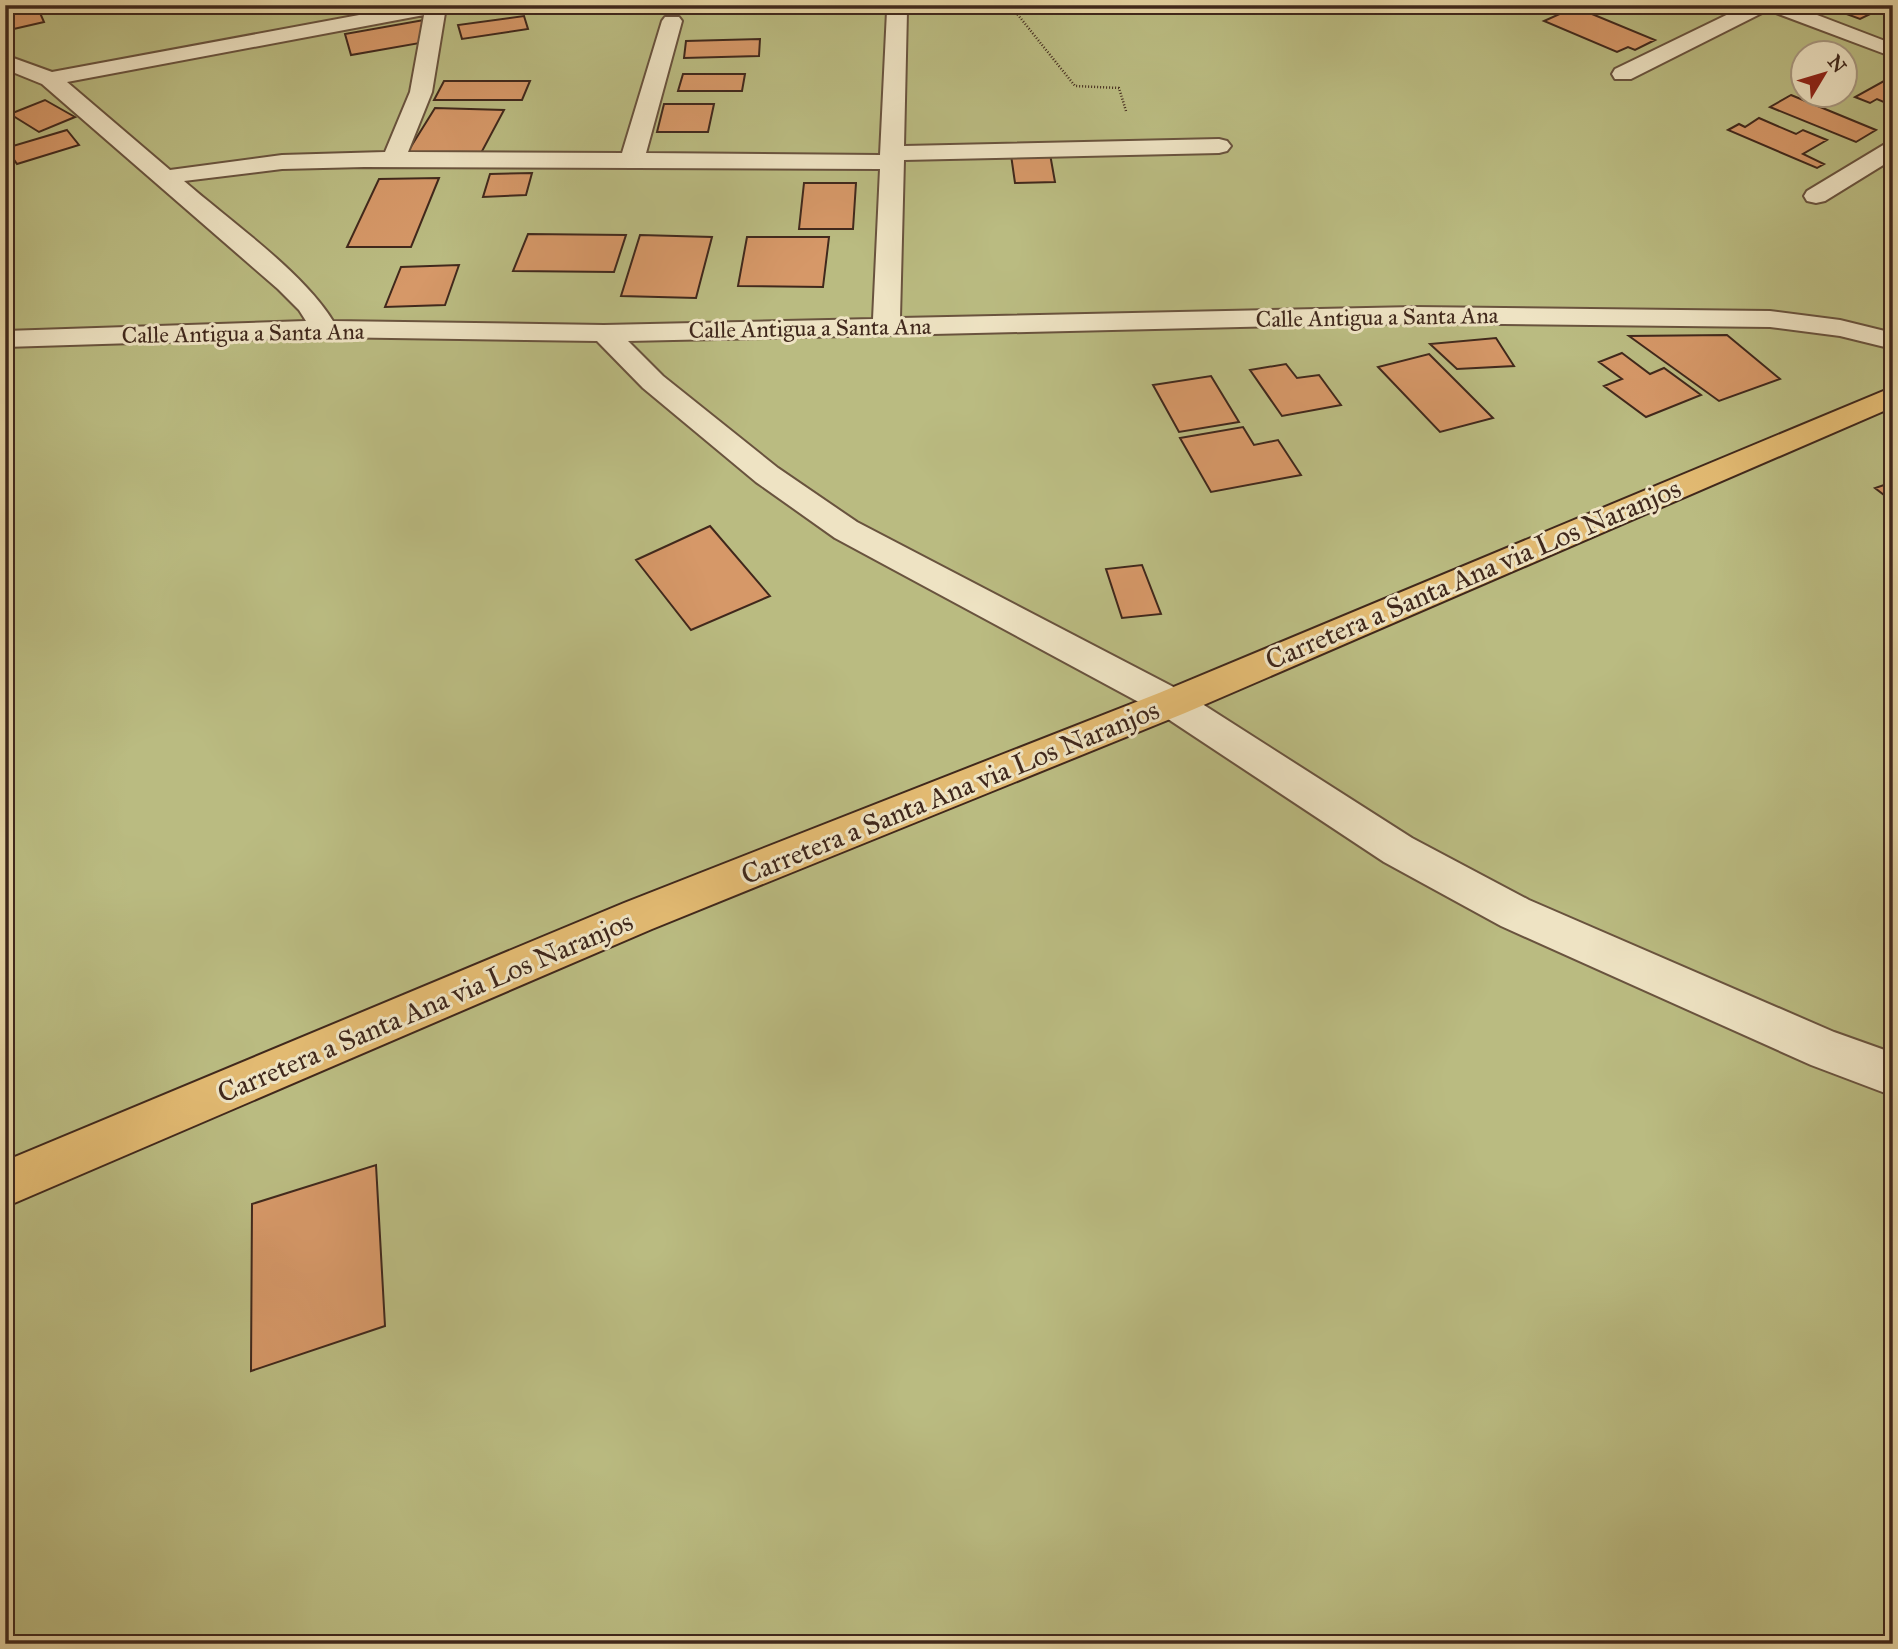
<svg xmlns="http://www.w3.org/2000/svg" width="1898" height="1649" font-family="'IM FELL Great Primer',serif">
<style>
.green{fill:#babb81;stroke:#7d724e;stroke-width:2;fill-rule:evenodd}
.building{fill:#d69868;stroke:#40281c;stroke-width:2}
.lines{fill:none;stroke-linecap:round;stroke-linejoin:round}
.minor-casing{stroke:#69533e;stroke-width:4}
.major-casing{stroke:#40281c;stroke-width:4}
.path{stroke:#40281c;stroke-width:2.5;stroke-dasharray:1 2;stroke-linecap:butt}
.minor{fill:#eee3c3;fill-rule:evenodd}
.major{fill:#e2ba72;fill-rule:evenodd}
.labels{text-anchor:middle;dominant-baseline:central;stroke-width:6;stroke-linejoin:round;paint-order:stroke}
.far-street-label{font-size:23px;fill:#40281c;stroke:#eee3c3}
.street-label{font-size:28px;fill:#40281c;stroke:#eee3c3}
</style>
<rect width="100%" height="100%" fill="#e5d4a3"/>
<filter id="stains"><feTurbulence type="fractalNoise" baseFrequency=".00286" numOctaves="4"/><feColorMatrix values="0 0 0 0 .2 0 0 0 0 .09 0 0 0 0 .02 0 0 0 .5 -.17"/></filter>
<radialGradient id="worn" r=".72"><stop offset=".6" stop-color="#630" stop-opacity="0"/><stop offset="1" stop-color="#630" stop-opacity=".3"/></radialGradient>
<path class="green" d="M5 5H1893V1644H5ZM1804 52H1846V94H1804Z"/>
<path class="building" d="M1822 5H1889L1860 19Z
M37 6 44 22 5 31V13Z
M1575 7 1655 40 1635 50 1628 47 1617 52 1544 21Z
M524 16 528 29 462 39 458 25Z
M424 20 420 43 351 55 345 34Z
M760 39 759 56 684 58 686 41Z
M683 74H745L742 91H678Z
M1893 76V106L1877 99 1870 103 1855 97Z
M444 81H530L522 100H434Z
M1791 95 1876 130 1856 142 1770 107Z
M45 100 75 117 39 132 10 114Z
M664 104H714L708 132H657Z
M435 108 504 110 480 155 407 153Z
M1759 118 1796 134 1803 130 1827 140 1803 154 1824 164 1817 168 1728 130 1739 124 1745 127Z
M67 130 79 145 17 164 6 148Z
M1050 154 1055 182 1015 183 1011 155Z
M532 173 526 195 483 197 490 174Z
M439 178 411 247H347L379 179Z
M804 183H856L853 229H799Z
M528 234 626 235 614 272 513 271Z
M640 235 712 237 696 298 621 296Z
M747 237H829L823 287 738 286Z
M459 265 445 305 385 307 401 267Z
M1727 335 1780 379 1719 401 1629 336Z
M1496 338 1514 366 1457 369 1430 344Z
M1622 353 1650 374 1664 368 1701 395 1646 417 1604 386 1622 379 1599 362Z
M1429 354 1493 418 1440 432 1378 367Z
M1286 364 1297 378 1319 375 1341 405 1282 416 1250 370Z
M1211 376 1239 422 1179 432 1153 385Z
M1243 427 1254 445 1278 440 1301 475 1211 492 1180 438Z
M1893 482V502L1875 488Z
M710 526 770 596 691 630 636 560Z
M1142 565 1161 614 1122 618 1106 569Z
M376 1165 385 1326 251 1371 252 1204Z"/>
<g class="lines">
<defs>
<path id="minor" d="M5 5H22L19 9 5 13Z
M413 5 446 7 432 92 408 152 622 153 662 21 665 17H679L682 21 646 153 880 155 887 11 896 5 904 7 907 11 904 146 1219 139 1227 141 1231 146 1227 151 1219 153 904 160 900 318 1415 307 1770 311 1840 320 1893 333V349L1840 336 1770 327 1415 323 628 341 663 376 778 468 857 522 1185 693 1412 838 1529 900 1834 1032 1893 1053V1096L1811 1065 1501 926 1384 862 1159 713 835 538 756 482 643 388 597 341 324 337 5 347V331L306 321 299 310 278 289 42 84 5 69V55L52 72ZM424 15 410 92 385 152 282 155 170 170 67 82ZM364 167 880 169 873 319 604 325 333 321C302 271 230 221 184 181L282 169Z
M1747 5H1791L1893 44V57L1768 10 1631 79H1615L1612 74 1615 69Z
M1893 142V159L1825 201 1816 203 1807 201 1804 196 1807 191 1885 144Z"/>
<path id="major" d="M1893 387V407L1185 713 652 929 5 1207V1161L624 903 1159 693Z"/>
</defs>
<use href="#minor" class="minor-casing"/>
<use href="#major" class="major-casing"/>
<path class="path" d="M1010 5 1075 86 1119 88 1126 111"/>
<use href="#minor" class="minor"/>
<use href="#major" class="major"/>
</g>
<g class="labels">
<g class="far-street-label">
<text transform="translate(1377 317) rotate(-1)">Calle Antigua a Santa Ana</text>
<text transform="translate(810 328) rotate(-1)">Calle Antigua a Santa Ana</text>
<text transform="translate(243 333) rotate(-1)">Calle Antigua a Santa Ana</text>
</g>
<g class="street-label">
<text transform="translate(1473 574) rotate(-23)">Carretera a Santa Ana via Los Naranjos</text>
<text transform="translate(950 792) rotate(-22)">Carretera a Santa Ana via Los Naranjos</text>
<text transform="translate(425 1007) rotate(-23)">Carretera a Santa Ana via Los Naranjos</text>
</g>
</g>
<rect width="1898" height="1649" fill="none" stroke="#e5d4a3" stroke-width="28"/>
<rect x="7" y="7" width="1884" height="1635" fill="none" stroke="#40281c" stroke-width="3.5"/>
<rect x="14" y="14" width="1870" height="1621" fill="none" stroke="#40281c" stroke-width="2"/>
<g transform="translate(1824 74) rotate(52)"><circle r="33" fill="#eee3c3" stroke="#a89880" stroke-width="2"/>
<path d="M0-5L12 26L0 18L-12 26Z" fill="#8f2418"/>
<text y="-10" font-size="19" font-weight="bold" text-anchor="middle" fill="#40281c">N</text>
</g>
<rect width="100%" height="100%" filter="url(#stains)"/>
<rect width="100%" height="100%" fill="url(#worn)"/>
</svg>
